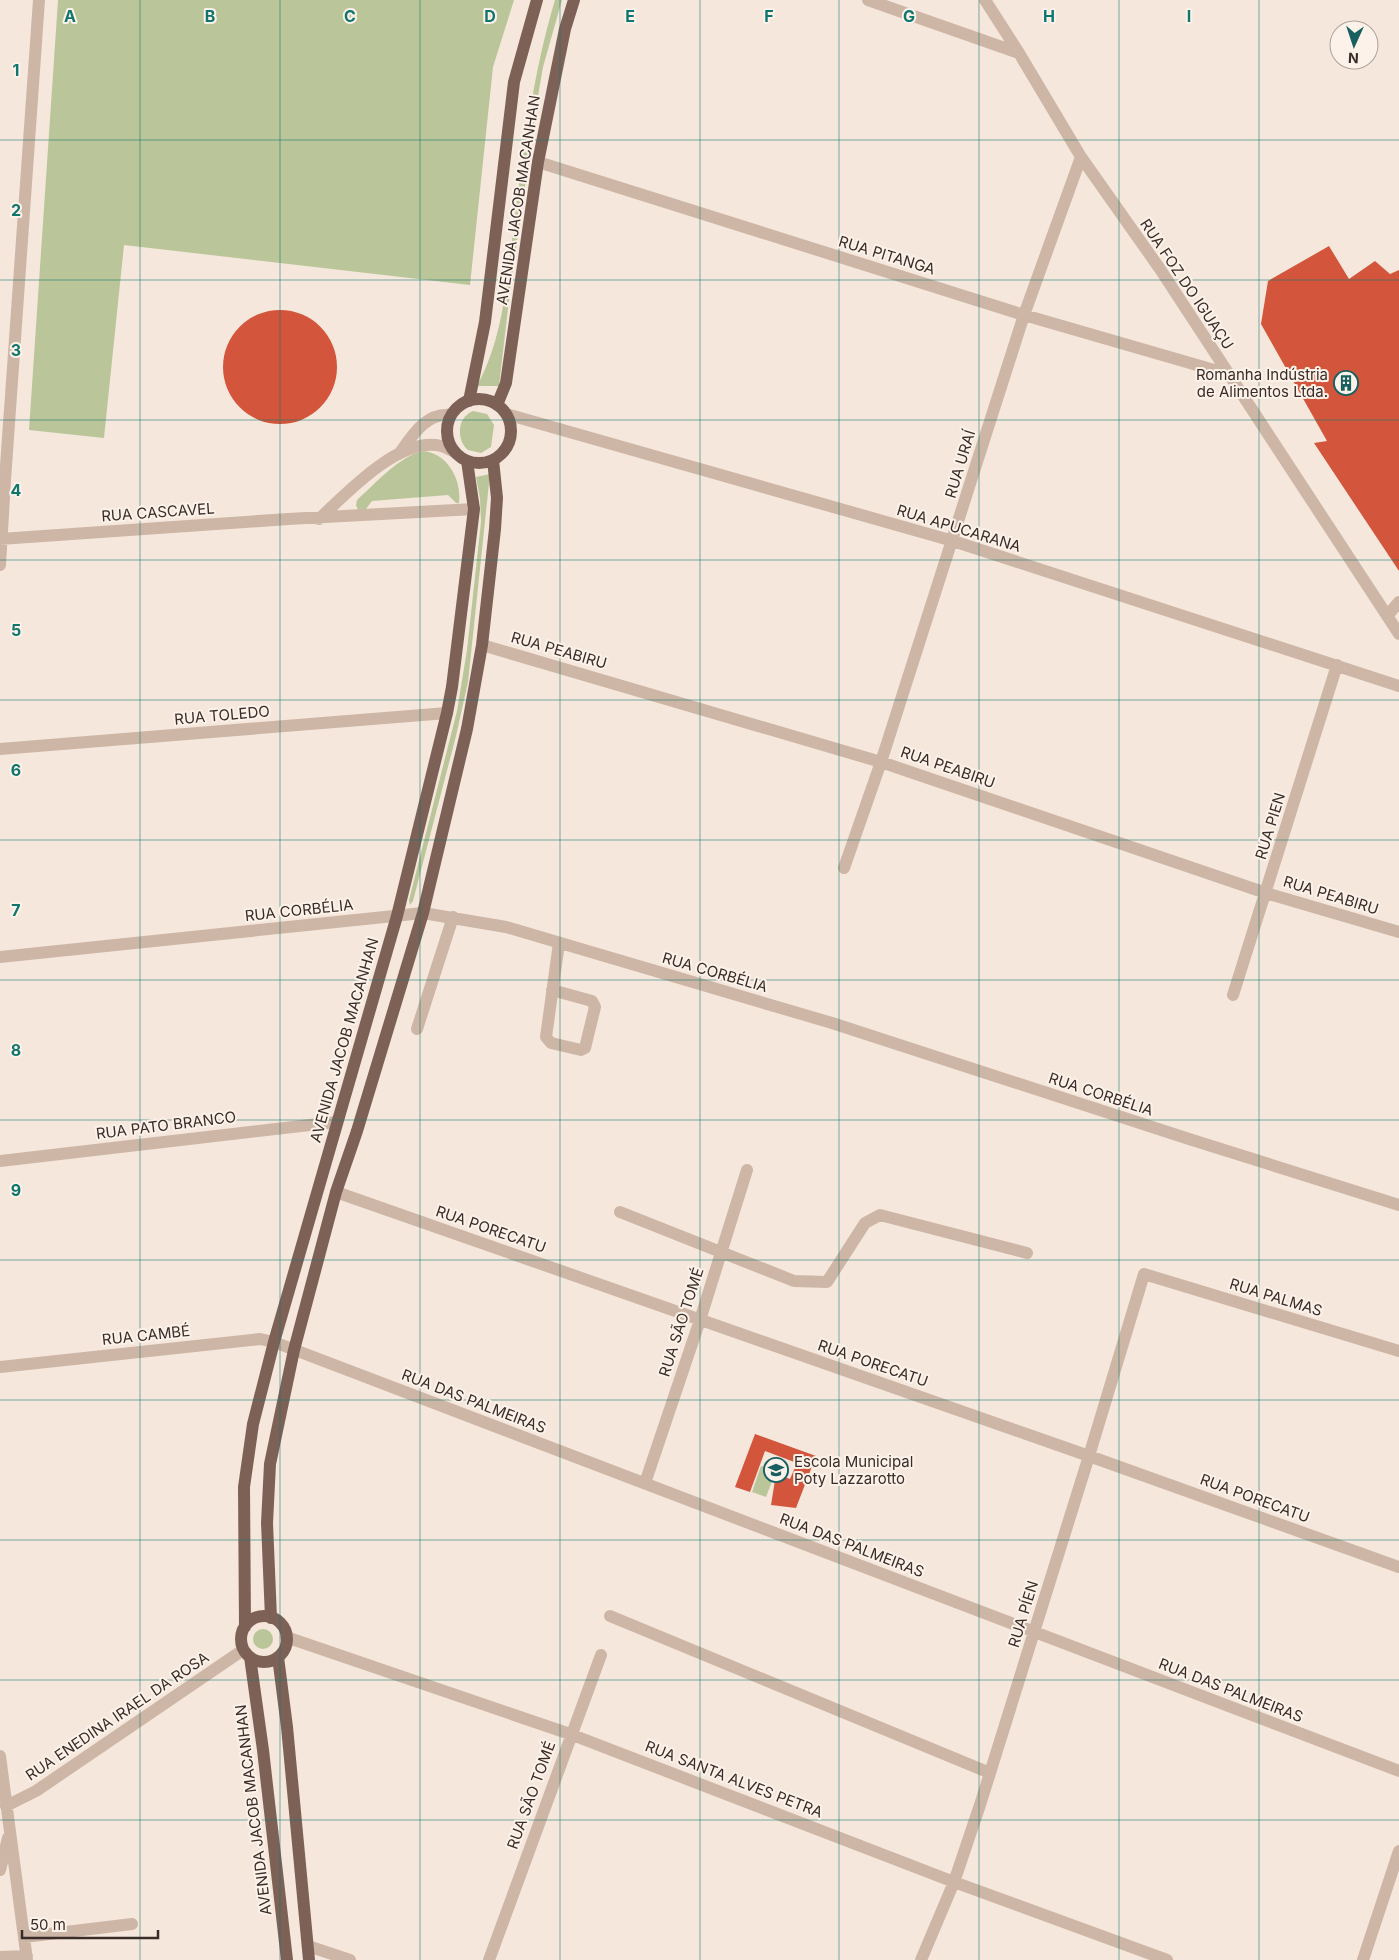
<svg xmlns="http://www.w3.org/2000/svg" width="1399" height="1960" font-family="Inter,sans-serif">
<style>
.green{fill:#bac69a}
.building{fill:#d3563c}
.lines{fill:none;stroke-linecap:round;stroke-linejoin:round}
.minor{stroke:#ceb6a6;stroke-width:12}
.major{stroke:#7d6157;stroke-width:12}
.grid{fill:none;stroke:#0f766e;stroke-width:1;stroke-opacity:0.55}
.labels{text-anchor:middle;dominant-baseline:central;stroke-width:4;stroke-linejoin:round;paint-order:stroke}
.street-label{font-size:15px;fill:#3a2c28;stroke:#fcf2e9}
.poi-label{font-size:15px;fill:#3a2c28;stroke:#fcf2e9;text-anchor:end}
.grid-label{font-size:16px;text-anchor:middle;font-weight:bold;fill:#0f766e;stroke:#fcf2e9;stroke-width:4;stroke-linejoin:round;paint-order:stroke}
</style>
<rect width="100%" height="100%" fill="#f5e7dc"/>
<path class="green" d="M58 0H514L493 67 470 285 124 245 104 438 29 430Z
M555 0H562L543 67 539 90 511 283 499 386H477C504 337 507 278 514 224 524 148 533 73 555 0Z
M473 411 487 414 494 425 491 447 481 453 468 450C456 440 457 417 473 411Z
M424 451C448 454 462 480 459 503H456L448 495 372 501 363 513 358 510 356 505 357 500C375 484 400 455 424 451Z
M490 474 468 682 456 736 413 901 410 905 409 900 457 711 467 650 481 522 480 498 476 477Z
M761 1466 776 1471 766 1497 752 1492Z
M253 1639a10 10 0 1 1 20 0a10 10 0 1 1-20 0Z"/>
<path class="building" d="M1329 246 1349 279 1375 261 1390 274 1399 270V571L1314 443 1327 441 1261 324 1268 281Z
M223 367a57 57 0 1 1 114 0a57 57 0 1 1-114 0Z
M755 1434 816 1456 796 1508 771 1505 776 1474 790 1479 797 1463 765 1451 750 1492 735 1487Z"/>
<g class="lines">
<path class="minor" d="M868 0 1019 53
M985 0 1019 53 1081 157 1160 269 1399 634
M538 162 1024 315 1228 374
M506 414 953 541 1399 686
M399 454C412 436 426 412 451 415
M319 519C346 494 399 436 441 446 445 447 450 450 455 452
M0 539 288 519 474 509
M0 565 5 480 39 0
M1387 616 1399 602
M482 645 881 762 1266 893 1399 932
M0 749 447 713
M844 868 881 762 1024 315 1081 157
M0 957 423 913 506 927 832 1023 1189 1139 1399 1205
M552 990 592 1001 595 1007 585 1048 581 1050 551 1043 546 1037 559 943
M1233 995 1337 665
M417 1029 453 917
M0 1161 336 1122
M336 1192 1089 1456 1399 1567
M620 1212 794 1281 827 1282 865 1223 880 1215 1027 1253
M0 1367 260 1339 274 1342 1399 1771
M645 1483 700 1320 747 1170
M610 1616 990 1773
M286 1637 570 1734 954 1882 1167 1960
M0 1756 27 1960
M6 1806 36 1791 243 1650
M0 1870 8 1838
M24 1937 132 1924
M308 1946 350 1960
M0 1957 27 1956
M489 1960 601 1655
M921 1960 954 1882 980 1805 1089 1456 1144 1274 1399 1351
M1363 1960 1399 1851"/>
<path class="major" d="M447 431a32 32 0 1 1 64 0a32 32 0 1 1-64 0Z
M469 401 485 322 514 82 537 0
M497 405 506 383 538 162 565 29 574 0
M241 1639a23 23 0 1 1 46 0a23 23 0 1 1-46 0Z
M271 1618 267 1523 270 1464 294 1350 336 1192 357 1131 423 913 467 729 482 645 495 529 497 498 493 460
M245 1627 244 1487 253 1424 274 1342 397 916 447 713 452 687 474 509 467 461
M250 1657 263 1750 287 1960
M278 1657 287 1727 309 1960"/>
</g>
<path class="grid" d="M140 0V1960M280 0V1960M420 0V1960M560 0V1960M700 0V1960M839 0V1960M979 0V1960M1119 0V1960M1259 0V1960M0 140H1399M0 280H1399M0 420H1399M0 560H1399M0 700H1399M0 840H1399M0 980H1399M0 1120H1399M0 1260H1399M0 1400H1399M0 1540H1399M0 1680H1399M0 1820H1399"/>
<defs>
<symbol id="building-ring" viewBox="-11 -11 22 22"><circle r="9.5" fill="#fcf2e9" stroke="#186060" stroke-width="1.5"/><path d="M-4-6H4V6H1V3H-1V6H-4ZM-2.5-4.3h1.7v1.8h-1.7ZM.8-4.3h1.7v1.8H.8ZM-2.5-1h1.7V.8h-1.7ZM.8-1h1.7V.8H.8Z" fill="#186060"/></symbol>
<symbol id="school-ring" viewBox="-11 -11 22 22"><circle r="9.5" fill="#fcf2e9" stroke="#186060" stroke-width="1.5"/><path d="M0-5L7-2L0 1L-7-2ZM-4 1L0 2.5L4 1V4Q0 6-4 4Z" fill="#186060"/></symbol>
</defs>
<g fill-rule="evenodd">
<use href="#building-ring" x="1332" y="369" width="28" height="28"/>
<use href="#school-ring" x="762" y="1456" width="28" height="28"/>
</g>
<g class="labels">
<g class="street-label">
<text transform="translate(518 200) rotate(-81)">AVENIDA JACOB MACANHAN</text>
<text transform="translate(887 255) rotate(17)">RUA PITANGA</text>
<text transform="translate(1187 284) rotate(56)">RUA FOZ DO IGUAÇU</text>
<text transform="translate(960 464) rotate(-73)">RUA URAÍ</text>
<text transform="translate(158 512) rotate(-4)">RUA CASCAVEL</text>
<text transform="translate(959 528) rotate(17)">RUA APUCARANA</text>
<text transform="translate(559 650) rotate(16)">RUA PEABIRU</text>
<text transform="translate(222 715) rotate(-5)">RUA TOLEDO</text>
<text transform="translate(948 767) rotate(19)">RUA PEABIRU</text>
<text transform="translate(1270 826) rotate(-73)">RUA PIEN</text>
<text transform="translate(1331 895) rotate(17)">RUA PEABIRU</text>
<text transform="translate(299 910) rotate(-6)">RUA CORBÉLIA</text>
<text transform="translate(715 972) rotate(16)">RUA CORBÉLIA</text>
<text transform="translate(344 1040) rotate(-74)">AVENIDA JACOB MACANHAN</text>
<text transform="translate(1101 1094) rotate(18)">RUA CORBÉLIA</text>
<text transform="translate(166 1125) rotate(-7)">RUA PATO BRANCO</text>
<text transform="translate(491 1229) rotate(19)">RUA PORECATU</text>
<text transform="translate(1276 1297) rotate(17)">RUA PALMAS</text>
<text transform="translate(681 1322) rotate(-72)">RUA SÃO TOMÉ</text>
<text transform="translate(146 1335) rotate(-6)">RUA CAMBÉ</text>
<text transform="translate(873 1363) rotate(19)">RUA PORECATU</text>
<text transform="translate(474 1401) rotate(21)">RUA DAS PALMEIRAS</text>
<text transform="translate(1255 1498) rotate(20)">RUA PORECATU</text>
<text transform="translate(852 1545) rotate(21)">RUA DAS PALMEIRAS</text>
<text transform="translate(1023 1614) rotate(-73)">RUA PÍEN</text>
<text transform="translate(1231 1690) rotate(21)">RUA DAS PALMEIRAS</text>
<text transform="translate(117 1716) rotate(-34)">RUA ENEDINA IRAEL DA ROSA</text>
<text transform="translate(734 1779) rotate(21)">RUA SANTA ALVES PETRA</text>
<text transform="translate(531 1795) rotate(-70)">RUA SÃO TOMÉ</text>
<text transform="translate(253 1810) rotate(-97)">AVENIDA JACOB MACANHAN</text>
</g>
<g class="poi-label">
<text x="1328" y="374">Romanha Indústria<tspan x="1328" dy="17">de Alimentos Ltda.</tspan></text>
<text x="794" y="1461" text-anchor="start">Escola Municipal<tspan x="794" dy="17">Poty Lazzarotto</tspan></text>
</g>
</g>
<g class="grid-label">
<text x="70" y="22">A</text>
<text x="210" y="22">B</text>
<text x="350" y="22">C</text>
<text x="490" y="22">D</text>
<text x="630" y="22">E</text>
<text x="769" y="22">F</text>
<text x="909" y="22">G</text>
<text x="1049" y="22">H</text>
<text x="1189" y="22">I</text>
<text x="16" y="76">1</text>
<text x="16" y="216">2</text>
<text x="16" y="356">3</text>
<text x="16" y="496">4</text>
<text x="16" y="636">5</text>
<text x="16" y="776">6</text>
<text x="16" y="916">7</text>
<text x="16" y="1056">8</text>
<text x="16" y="1196">9</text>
</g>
<g transform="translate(1354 45) rotate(183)"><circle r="24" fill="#fcf2e9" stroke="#aea39c"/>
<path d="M0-4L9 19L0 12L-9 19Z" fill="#186060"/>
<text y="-8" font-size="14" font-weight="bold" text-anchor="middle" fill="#3a2c28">N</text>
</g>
<path d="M22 1930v8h136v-8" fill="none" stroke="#3a2c28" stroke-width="2.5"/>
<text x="30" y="1930" font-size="15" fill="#3a2c28" stroke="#fcf2e9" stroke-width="4" paint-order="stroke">50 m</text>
</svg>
